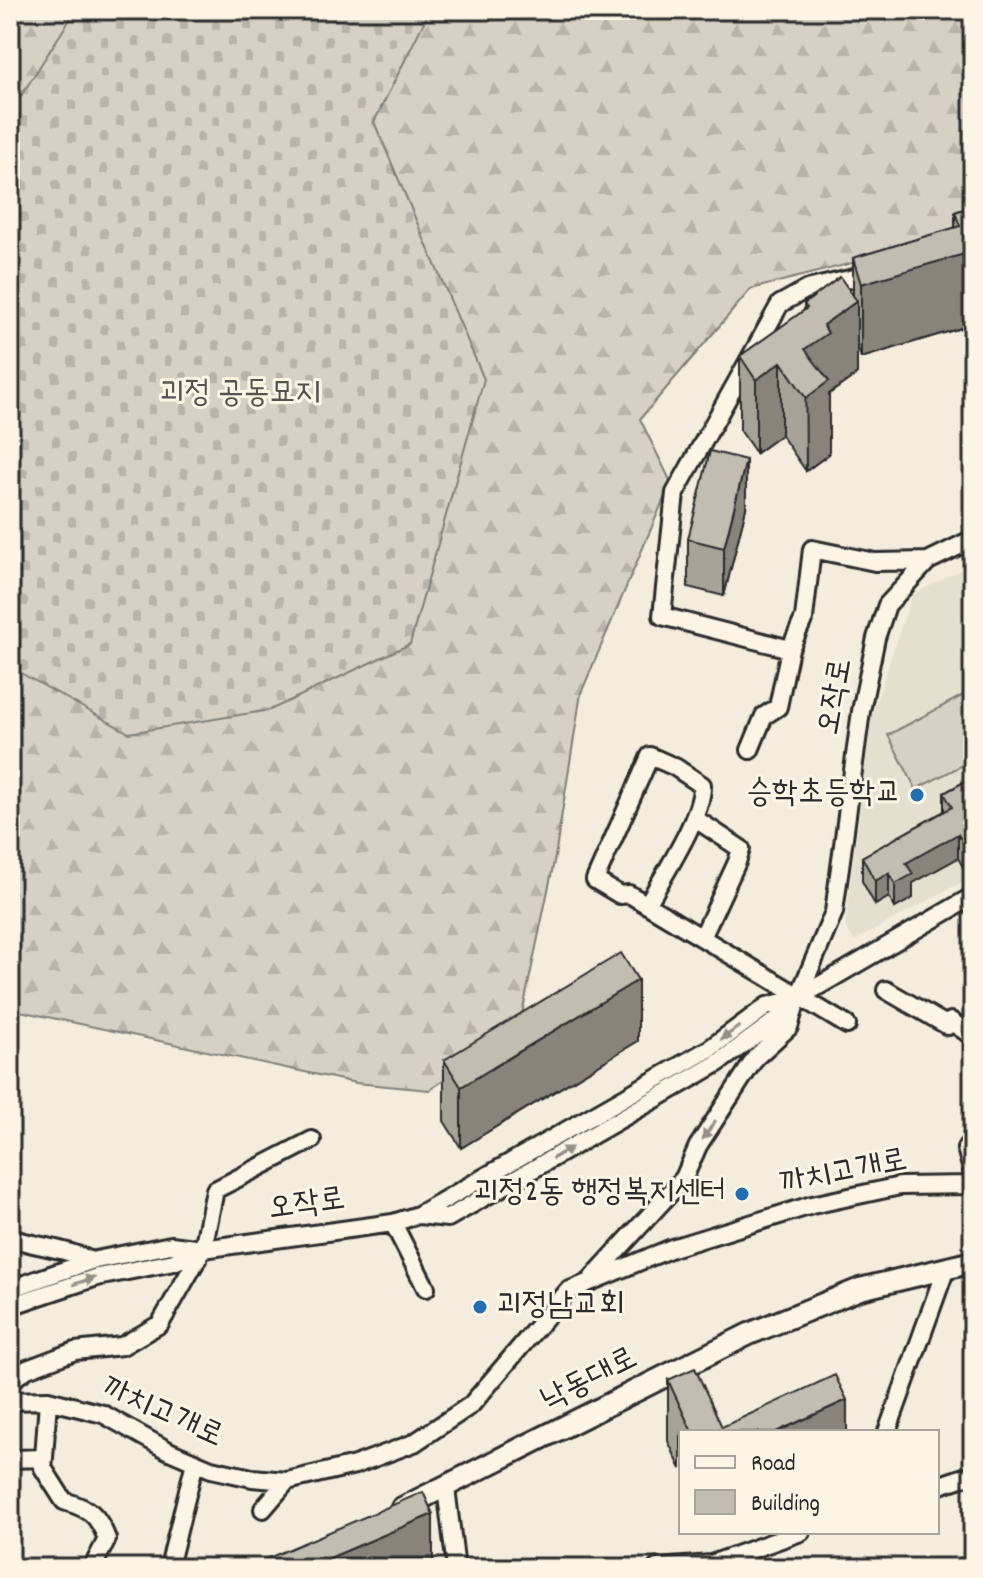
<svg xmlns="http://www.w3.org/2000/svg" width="983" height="1578" font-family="Dekko,'Poor Story',sans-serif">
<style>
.built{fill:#e5dfd0}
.forest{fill:url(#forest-firs);stroke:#807e78;stroke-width:2}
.cemetery{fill:url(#cemetery-stones);stroke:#807e78;stroke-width:2}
.pitch{fill:#d6d1c4;stroke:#807e78;stroke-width:2}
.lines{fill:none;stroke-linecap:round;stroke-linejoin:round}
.minor-casing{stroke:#2b2b2b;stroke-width:22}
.major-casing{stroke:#2b2b2b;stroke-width:26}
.minor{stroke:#fcf5e5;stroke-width:16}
.major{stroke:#fcf5e5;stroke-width:20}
.wall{fill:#a7a398;stroke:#2b2b2b;stroke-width:2}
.shaded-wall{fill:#88847c;stroke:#2b2b2b;stroke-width:2}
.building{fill:#c2bdb1;stroke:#2b2b2b;stroke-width:2}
.oneway{fill:#949088}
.poi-dot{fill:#1f6fb2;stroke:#fcf5e5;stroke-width:3}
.labels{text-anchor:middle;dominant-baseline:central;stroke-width:6;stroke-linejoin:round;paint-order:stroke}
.park-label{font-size:32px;fill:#565451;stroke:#fcf5e5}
.street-label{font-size:32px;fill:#2b2b2b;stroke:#fcf5e5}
.poi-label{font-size:32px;fill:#2b2b2b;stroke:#fcf5e5;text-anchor:end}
</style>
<defs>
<pattern id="forest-firs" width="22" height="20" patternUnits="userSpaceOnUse" patternTransform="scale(2)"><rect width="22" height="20" fill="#d6d1c4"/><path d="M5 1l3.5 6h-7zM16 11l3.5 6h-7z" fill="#b8b4a9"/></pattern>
<pattern id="cemetery-stones" width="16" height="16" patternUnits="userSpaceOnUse" patternTransform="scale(2)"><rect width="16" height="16" fill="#d6d1c4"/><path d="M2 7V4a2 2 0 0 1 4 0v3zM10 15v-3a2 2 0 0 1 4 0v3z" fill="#b8b4a9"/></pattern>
</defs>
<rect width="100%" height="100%" fill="#f4edde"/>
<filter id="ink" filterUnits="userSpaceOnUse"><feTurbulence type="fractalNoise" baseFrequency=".0125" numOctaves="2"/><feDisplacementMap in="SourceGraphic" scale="16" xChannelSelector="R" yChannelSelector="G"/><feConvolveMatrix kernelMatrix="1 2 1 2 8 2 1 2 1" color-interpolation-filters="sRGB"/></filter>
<g filter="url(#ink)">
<path class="built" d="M962 569 973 587V876L854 941 845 927 872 714 912 595Z"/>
<path class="forest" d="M10 10H973V232L751 289 640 419 671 482 581 693 555 857 518 1033 429 1090 356 1083 10 1009Z"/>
<path class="cemetery" d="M76 10H430L374 122 484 379 410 644 270 710 129 733 10 667V113Z"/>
<path class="pitch" d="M973 690V760L916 789 888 735Z"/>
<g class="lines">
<defs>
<path id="minor" d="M871 274 807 289 780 304 675 493 662 616 790 649 804 618 812 549 875 562 928 561
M750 750 764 716 778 707 790 649
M694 818 741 849 737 862 702 938
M647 905C663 876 703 816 702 785L675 767 650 756 595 880 620 895 629 894 847 1025
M886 990 948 1026 951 1021 973 1037
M973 1139 966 1148 973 1174
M419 1215 448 1218 718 1063 782 1016 798 998 834 912 861 711 876 638 887 605 928 561 973 539
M393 1223 426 1288
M10 1238C38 1247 66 1248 91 1261
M593 1277 684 1178 698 1146 756 1057 789 1027 796 1003
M10 1289 91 1261 171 1245 203 1249 393 1223 418 1215 709 1049 767 1006 798 998 973 896
M10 1306 97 1277 174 1262 202 1249
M10 1381 27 1369 75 1351 122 1346 160 1324 203 1249 215 1190 312 1140
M10 1401 48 1400 103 1414 169 1451 211 1469 252 1478 287 1481 355 1465 414 1443 471 1405 568 1291 672 1248 812 1205 900 1186 973 1185
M887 1432 946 1268
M44 1458 48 1400
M10 1459 44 1458 43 1468 64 1501C90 1509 97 1513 107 1539L92 1568
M937 1486 973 1474
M446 1488 456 1568
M263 1509 287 1481
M171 1559 195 1462
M657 1568 711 1564 801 1532"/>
<path id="major" d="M402 1508 749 1334 860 1289 973 1262
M967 1568 973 1564"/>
</defs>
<use href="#minor" class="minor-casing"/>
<use href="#major" class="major-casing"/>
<use href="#minor" class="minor"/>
<use href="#major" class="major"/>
</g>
<path class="wall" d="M973 206V307L971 308V325L861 358 857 345V374L829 394V454L806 471 781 435 756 453 740 430V356L804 311V304L853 295V258L955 228V212Z
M746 508 724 596 688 587V539Z
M973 777 967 874 958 858 913 883V898L895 908 889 897 875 905 862 881V857L944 811V793Z
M638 1041 461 1148 444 1121V1060Z
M668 1380 722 1427 847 1432H681V1469L668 1441Z"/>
<path class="shaded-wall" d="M973 234V307L971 308V325L861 358V284L966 236Z
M857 301V374L829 394V454L806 471 805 349 823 325Z
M781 362V435L756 453V380Z
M746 460V508L724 596V548Z
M958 834V858L913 883V898L895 908V884L906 863Z
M973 846V870L967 874V849Z
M889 873V897L875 905V881Z
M638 980V1041L461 1148V1087Z
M847 1400V1432H776Z
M433 1514V1568H306Z"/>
<path class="building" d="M973 206V234L966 236 971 252 861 284 853 258 960 226 955 212Z
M840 277 857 301 823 325 828 333 805 349 829 381 806 398 781 362 756 380 740 356 807 308 804 304Z
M710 451 746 460 724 548 688 539Z
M973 777V846L967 849 958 834 906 863 913 874 895 884 889 873 875 881 862 857 952 807 944 793Z
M621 953 638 980 461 1087 444 1060Z
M695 1368 722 1427 835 1375 847 1400 776 1432H692L668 1380Z
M423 1492 433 1514 306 1568H270L266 1559Z"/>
<defs><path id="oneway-solid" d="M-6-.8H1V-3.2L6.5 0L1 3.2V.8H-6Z" transform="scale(2)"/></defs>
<g class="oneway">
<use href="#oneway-solid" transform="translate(730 1033) rotate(144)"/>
<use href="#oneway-solid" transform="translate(709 1130) rotate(124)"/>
<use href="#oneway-solid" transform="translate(562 1153) rotate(-30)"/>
<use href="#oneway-solid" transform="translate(84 1281) rotate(-18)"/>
</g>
</g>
<g class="poi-dot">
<circle cx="917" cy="795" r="8"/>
<circle cx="742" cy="1194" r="8"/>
<circle cx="480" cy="1307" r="8"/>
</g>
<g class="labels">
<g class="park-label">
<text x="240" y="395">괴정 공동묘지</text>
</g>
<g class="street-label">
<text transform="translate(837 697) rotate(-80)">오작로</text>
<text transform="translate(844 1174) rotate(-11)">까치고개로</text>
<text transform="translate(307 1206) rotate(-8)">오작로</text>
<text transform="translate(590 1381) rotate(-27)">낙동대로</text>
<text transform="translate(162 1414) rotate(24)">까치고개로</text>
</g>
<g class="poi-label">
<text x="901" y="795">승학초등학교</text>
<text x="726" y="1194">괴정2동 행정복지센터</text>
<text x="496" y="1307" text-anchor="start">괴정남교회</text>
</g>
</g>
<rect width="983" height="1578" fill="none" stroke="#fcf5e5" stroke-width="40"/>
<rect x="20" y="20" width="943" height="1538" fill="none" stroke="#2b2b2b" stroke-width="3" filter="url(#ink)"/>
<rect x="679" y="1430" width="260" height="104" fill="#fcf5e5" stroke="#a8a49b" stroke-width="2"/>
<rect x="695" y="1456" width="40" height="12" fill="#fcf5e5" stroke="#a8a49b" stroke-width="2"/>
<text x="751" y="1470" font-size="24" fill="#2b2b2b">Road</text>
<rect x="695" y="1490" width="40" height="24" fill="#c2bdb1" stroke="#a8a49b" stroke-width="2"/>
<text x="751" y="1510" font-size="24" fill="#2b2b2b">Building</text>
</svg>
